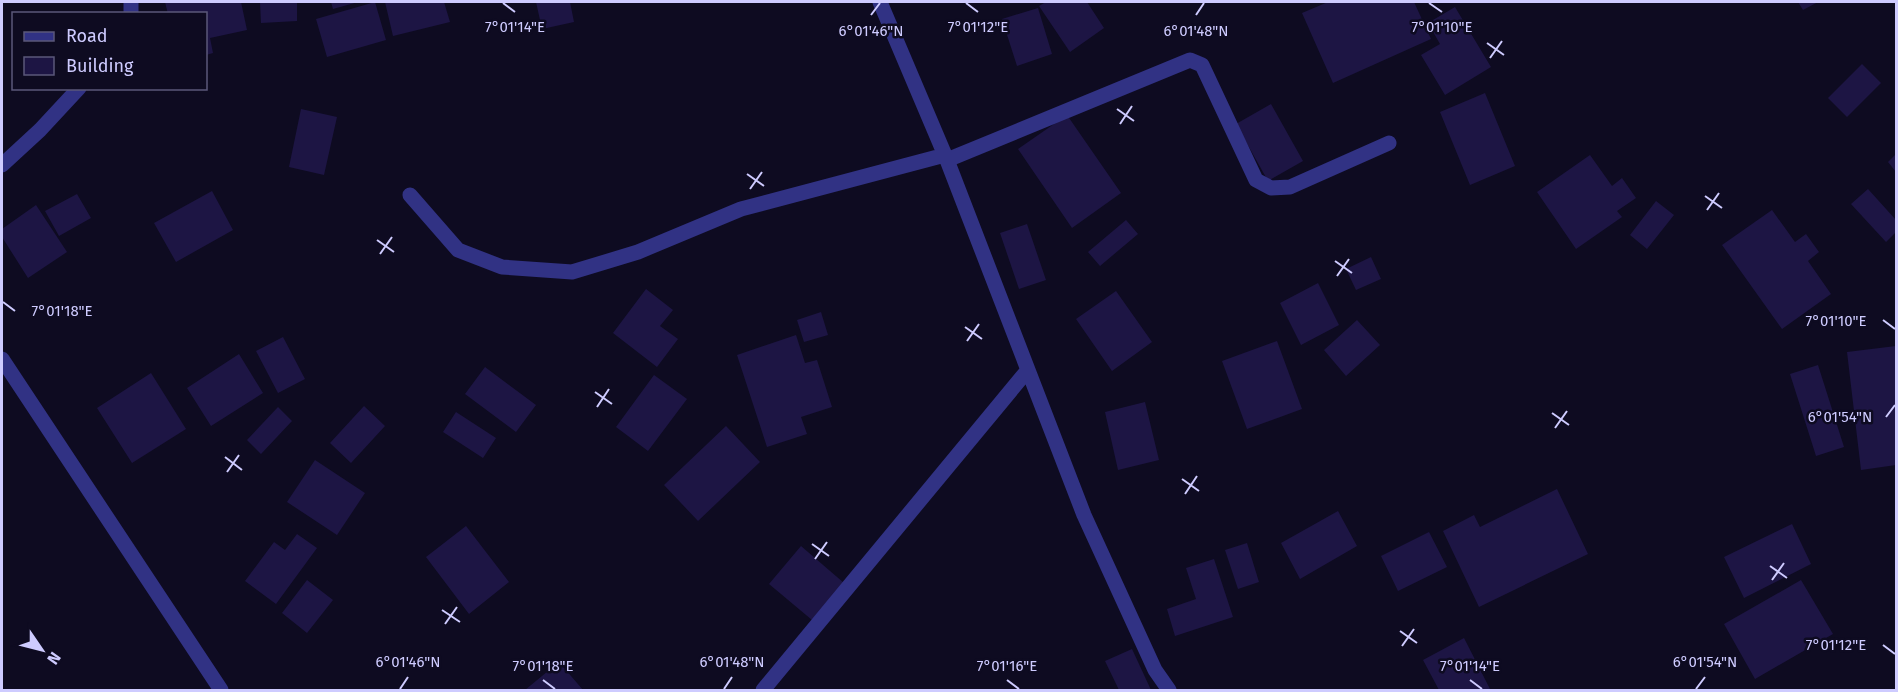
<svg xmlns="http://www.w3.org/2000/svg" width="1898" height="692" font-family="'Fira Sans',sans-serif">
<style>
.building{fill:#1d1544}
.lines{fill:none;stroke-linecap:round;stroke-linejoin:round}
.minor{stroke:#313284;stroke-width:15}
.ticks{fill:none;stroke:#cecbff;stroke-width:2}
.ticks-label{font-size:15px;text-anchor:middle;fill:#cecbff;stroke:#0e0b21;stroke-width:5;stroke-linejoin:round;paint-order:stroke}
</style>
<rect width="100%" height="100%" fill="#0e0b21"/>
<path class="building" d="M165 2H241L247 30 210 38 213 53 206 55V14H168Z
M260 2H297V21L261 23Z
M331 2H358L333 9Z
M375 2 386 40 327 57 316 19Z
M385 2H444L450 22 393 36Z
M536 2H570L574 22 542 29Z
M1046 2H1087L1104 28 1070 52 1039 6Z
M1328 2H1414L1431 39 1333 83 1302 13Z
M1798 2H1818L1803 10Z
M1455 7 1491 67 1445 95 1421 55 1440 44 1428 23Z
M1038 8 1052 54 1017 66 1002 19Z
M1862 64 1881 83 1847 117 1828 98Z
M1485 93 1515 166 1470 185 1440 112Z
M1271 104 1303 161 1268 181 1236 124Z
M301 109 337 117 324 175 289 167Z
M1067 115 1121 193 1072 228 1018 149Z
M1896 154V172L1888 162Z
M1590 155 1612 186 1622 178 1636 198 1617 211 1622 217 1576 249 1537 192Z
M1868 189 1896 220V232L1886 242 1851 204Z
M212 191 233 230 176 262 154 223Z
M77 194 91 218 59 236 45 211Z
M1656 201 1674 215 1647 249 1630 235Z
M36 205 67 252 28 278 2 237V229Z
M1772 210 1795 242 1806 234 1819 252 1808 261 1831 294 1782 329 1722 245Z
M1126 220 1138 234 1100 266 1088 252Z
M1027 224 1046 280 1019 289 1000 233Z
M1371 257 1381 279 1356 290 1346 269Z
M1318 283 1339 325 1301 345 1280 303Z
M646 289 673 310 660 326 678 339 657 367 613 333Z
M1116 291 1152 342 1112 371 1076 319Z
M821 312 828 335 804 342 797 320Z
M1357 320 1380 345 1346 376 1324 350Z
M796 335 805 363 817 360 832 407 801 417 807 434 767 447 737 355Z
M283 337 305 379 278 393 256 351Z
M1277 341 1302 409 1247 429 1222 361Z
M1896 346V465L1861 470 1847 352Z
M239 354 263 393 211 426 187 388Z
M1818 365 1844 447 1816 456 1790 374Z
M485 367 536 405 516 432 465 394Z
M151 373 186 429 132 463 97 408Z
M654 375 687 399 648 451 616 427Z
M1145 402 1159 460 1118 470 1105 412Z
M364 406 385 426 351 463 330 443Z
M278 407 292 421 261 454 247 440Z
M456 412 496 438 483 458 443 432Z
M726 426 760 462 698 521 664 485Z
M315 460 365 493 337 535 287 502Z
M1557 489 1588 554 1479 607 1443 531 1474 515 1480 527Z
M1338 511 1357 546 1300 579 1281 543Z
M1792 524 1811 564 1744 598 1724 557Z
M466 526 509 582 469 614 426 557Z
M1429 532 1447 567 1398 591 1381 556Z
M297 534 317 548 276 604 245 581 274 542 285 550Z
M1247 543 1259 582 1238 589 1225 550Z
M801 546 844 583 812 620 769 584Z
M1214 559 1233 617 1175 636 1167 609 1196 599 1186 568Z
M307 580 333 600 307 633 282 613Z
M1801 580 1833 634 1755 679 1724 624Z
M1464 638 1490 689 1439 690 1423 660Z
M1132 649 1151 690H1119L1105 661Z
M559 662 583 690H525Z"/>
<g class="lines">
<path class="minor" d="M880 2 947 160 1084 515 1155 670 1169 690
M131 14V2
M947 160 1190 60 1202 65 1256 180 1271 188 1290 187 1389 143
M2 165 40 130 79 88
M410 195 458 250 502 267 572 272 638 252 741 209 945 155
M2 359 221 690
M763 690 1027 371"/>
</g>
<path class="ticks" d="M503 3 515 12M966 3 978 12M1429 3 1442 12M871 15 880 3M1196 15 1204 3M1487 43 1504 55M1490 58 1502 41M1117 109 1134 121M1120 124 1132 106M747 174 764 186M750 189 762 172M1705 196 1722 208M1707 210 1719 193M377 240 394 252M380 254 392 237M1335 261 1352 273M1337 276 1349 259M3 302 15 311M1883 320 1895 329M965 327 982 339M967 341 979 324M595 392 612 404M597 407 609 389M1552 413 1569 425M1886 417 1895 405M1555 428 1567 411M225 457 242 470M227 472 239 455M1182 479 1199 491M1185 494 1197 476M812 544 829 556M815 559 827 542M1770 566 1787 578M1772 580 1784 563M442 610 460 622M445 624 457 607M1400 631 1417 643M1883 645 1895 654M1402 646 1414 629M543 680 555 689M1007 680 1019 689M1470 680 1482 689M400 689 408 677M724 689 732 677M1696 689 1705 677"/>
<g class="ticks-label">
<text x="515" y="32">7°01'14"E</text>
<text x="978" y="32">7°01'12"E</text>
<text x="1442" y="32">7°01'10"E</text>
<text x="871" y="36">6°01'46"N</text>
<text x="1196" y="36">6°01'48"N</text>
<text x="62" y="316">7°01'18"E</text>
<text x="1836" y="326">7°01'10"E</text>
<text x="1840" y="422">6°01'54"N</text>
<text x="1836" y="650">7°01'12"E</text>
<text x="408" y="667">6°01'46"N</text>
<text x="732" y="667">6°01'48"N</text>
<text x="1705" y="667">6°01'54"N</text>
<text x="543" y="671">7°01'18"E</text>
<text x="1007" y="671">7°01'16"E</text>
<text x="1470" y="671">7°01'14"E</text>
</g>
<rect width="1898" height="692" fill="none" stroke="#cecbff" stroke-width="6"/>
<rect x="12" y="12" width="195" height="78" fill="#0e0b21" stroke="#5b587a" stroke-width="1.5"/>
<rect x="24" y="32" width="30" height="9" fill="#313284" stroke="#5b587a" stroke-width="1.5"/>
<text x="66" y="42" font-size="18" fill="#cecbff">Road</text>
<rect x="24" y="57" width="30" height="18" fill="#1d1544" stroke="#5b587a" stroke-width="1.5"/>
<text x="66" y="72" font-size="18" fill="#cecbff">Building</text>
<g transform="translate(42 650) rotate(125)" stroke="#0e0b21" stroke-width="4.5" paint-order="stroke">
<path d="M0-4.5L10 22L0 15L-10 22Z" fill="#cecbff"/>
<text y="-9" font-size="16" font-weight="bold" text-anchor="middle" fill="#cecbff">N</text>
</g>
</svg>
